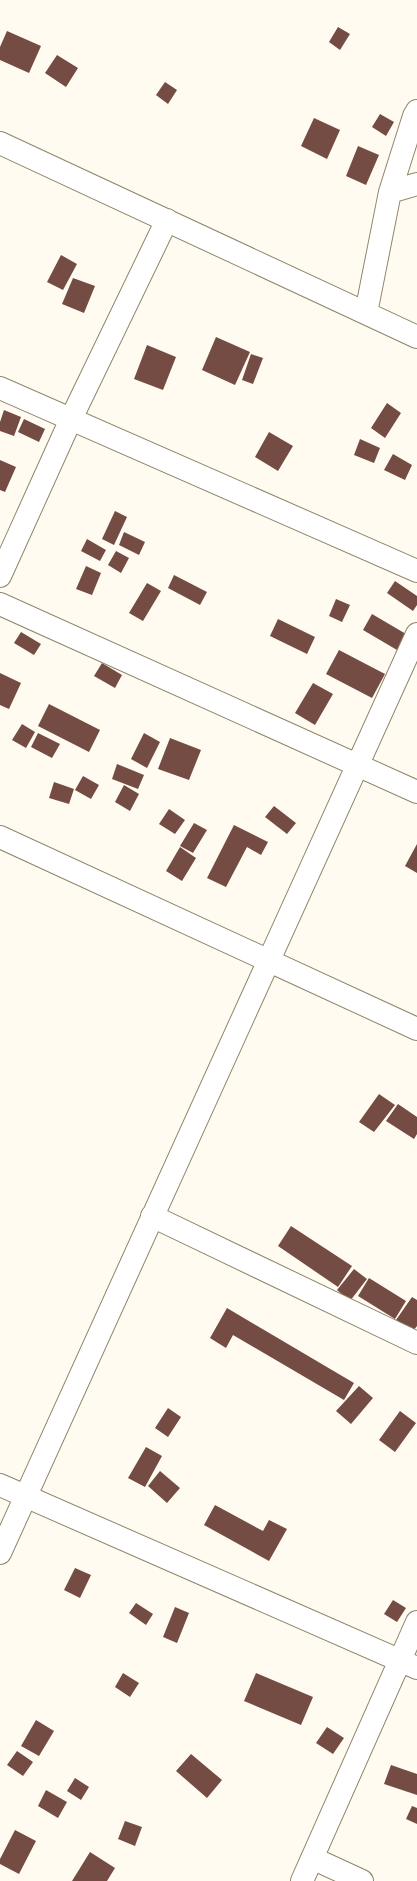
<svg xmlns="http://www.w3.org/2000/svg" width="417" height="1881" font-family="'Exo 2',sans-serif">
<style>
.building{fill:#744c43}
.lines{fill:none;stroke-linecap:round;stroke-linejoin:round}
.minor-casing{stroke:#8f856b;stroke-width:24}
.minor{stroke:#fff;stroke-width:22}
</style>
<rect width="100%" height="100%" fill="#fffbf0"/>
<path class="building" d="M338 27 350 34 340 50 329 42Z
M7 31 41 46 29 73 0 60V47Z
M57 55 78 68 66 87 45 73Z
M165 82 177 90 168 104 156 95Z
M380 114 394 122 386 136 372 127Z
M314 118 340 130 327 159 301 146Z
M358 146 379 155 366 185 346 176Z
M61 255 77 264 63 290 47 282Z
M73 278 95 286 84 313 62 304Z
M216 337 250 352 235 385 202 370Z
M147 345 176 357 163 390 134 379Z
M251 354 263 358 253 384 242 380Z
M387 403 401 413 385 438 371 428Z
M4 410 21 417 14 436 0 431V422Z
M24 419 45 429 39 442 18 432Z
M269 432 293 446 278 471 255 457Z
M360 439 380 448 374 463 354 455Z
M393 454 412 465 405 480 384 470Z
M0 460 16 467 5 492 0 490Z
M115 511 127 517 114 545 102 539Z
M124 532 145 542 139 555 119 545Z
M87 539 106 550 100 561 81 551Z
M116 551 129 558 121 573 108 565Z
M86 566 101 573 92 595 76 589Z
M174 575 207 592 200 605 168 588Z
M395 581 417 596V605L413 611 387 593Z
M147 583 161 591 143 621 129 613Z
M336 599 350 605 342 622 329 616Z
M372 614 406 634 397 650 363 630Z
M278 619 315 637 307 654 270 636Z
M21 632 41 644 34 655 14 643Z
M339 650 385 674 372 698 326 674Z
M102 663 122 675 115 688 94 676Z
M0 673 21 683 9 709 0 705Z
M313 683 333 694 315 725 295 713Z
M49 704 100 730 89 752 38 726Z
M22 724 35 732 26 748 12 740Z
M38 733 60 744 52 758 31 747Z
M144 733 160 742 147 768 131 759Z
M170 738 201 750 189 780 158 769Z
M117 764 144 775 138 789 112 779Z
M83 776 99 785 91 799 75 790Z
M54 782 74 789 69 804 49 798Z
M124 785 139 794 130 811 115 802Z
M274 806 296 823 287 834 265 817Z
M169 809 185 820 175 834 159 824Z
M194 823 207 830 193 853 180 846Z
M234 825 268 842 261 855 247 847 226 887 207 878Z
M417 844V873L405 866Z
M180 847 196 858 182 881 166 871Z
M379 1094 395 1105 374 1132 359 1122Z
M398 1104 417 1117V1134L414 1139 386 1121Z
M291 1226 352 1266 338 1287 278 1246Z
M354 1269 367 1279 350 1301 337 1290Z
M369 1278 406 1301 395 1319 358 1296Z
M412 1297 417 1300V1326L413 1331 396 1320Z
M227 1308 354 1383 344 1400 233 1335 226 1348 210 1338Z
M359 1386 373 1398 351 1424 336 1411Z
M168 1408 181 1417 168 1437 155 1428Z
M400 1411 416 1423 395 1452 379 1440Z
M146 1447 162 1456 145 1487 128 1478Z
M160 1471 180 1488 167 1503 148 1486Z
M215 1505 263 1531 269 1520 287 1529 269 1561 204 1525Z
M75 1568 91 1575 80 1598 64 1590Z
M393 1600 406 1608 397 1622 384 1614Z
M136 1603 153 1614 146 1625 129 1613Z
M175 1607 189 1613 177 1643 163 1637Z
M123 1673 139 1683 130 1697 115 1687Z
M256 1673 313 1697 301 1725 244 1701Z
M36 1720 54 1731 39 1756 21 1746Z
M327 1727 344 1738 333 1754 316 1743Z
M17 1751 33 1762 23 1776 7 1765Z
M191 1754 222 1780 207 1798 176 1771Z
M391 1765 417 1774V1795L384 1784Z
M75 1778 89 1787 81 1800 67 1791Z
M46 1790 67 1802 58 1818 38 1806Z
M412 1806 417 1808V1824L406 1819Z
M125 1821 142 1827 135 1846 118 1839Z
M15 1830 36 1841 19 1874 0 1864V1859Z
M90 1852 115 1868 107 1881H72Z"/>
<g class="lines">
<defs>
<path id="minor" d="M0 143 417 337
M390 192 417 184
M366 313 390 192 414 116 417 111
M0 388 417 571
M0 576 71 419 167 220
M0 604 417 792
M0 837 417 1029
M152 1216 417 1343
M0 1485 417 1668
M0 1553 417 634
M312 1858 362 1881
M302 1881 417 1622"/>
</defs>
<use href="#minor" class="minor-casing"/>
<use href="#minor" class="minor"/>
</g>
</svg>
